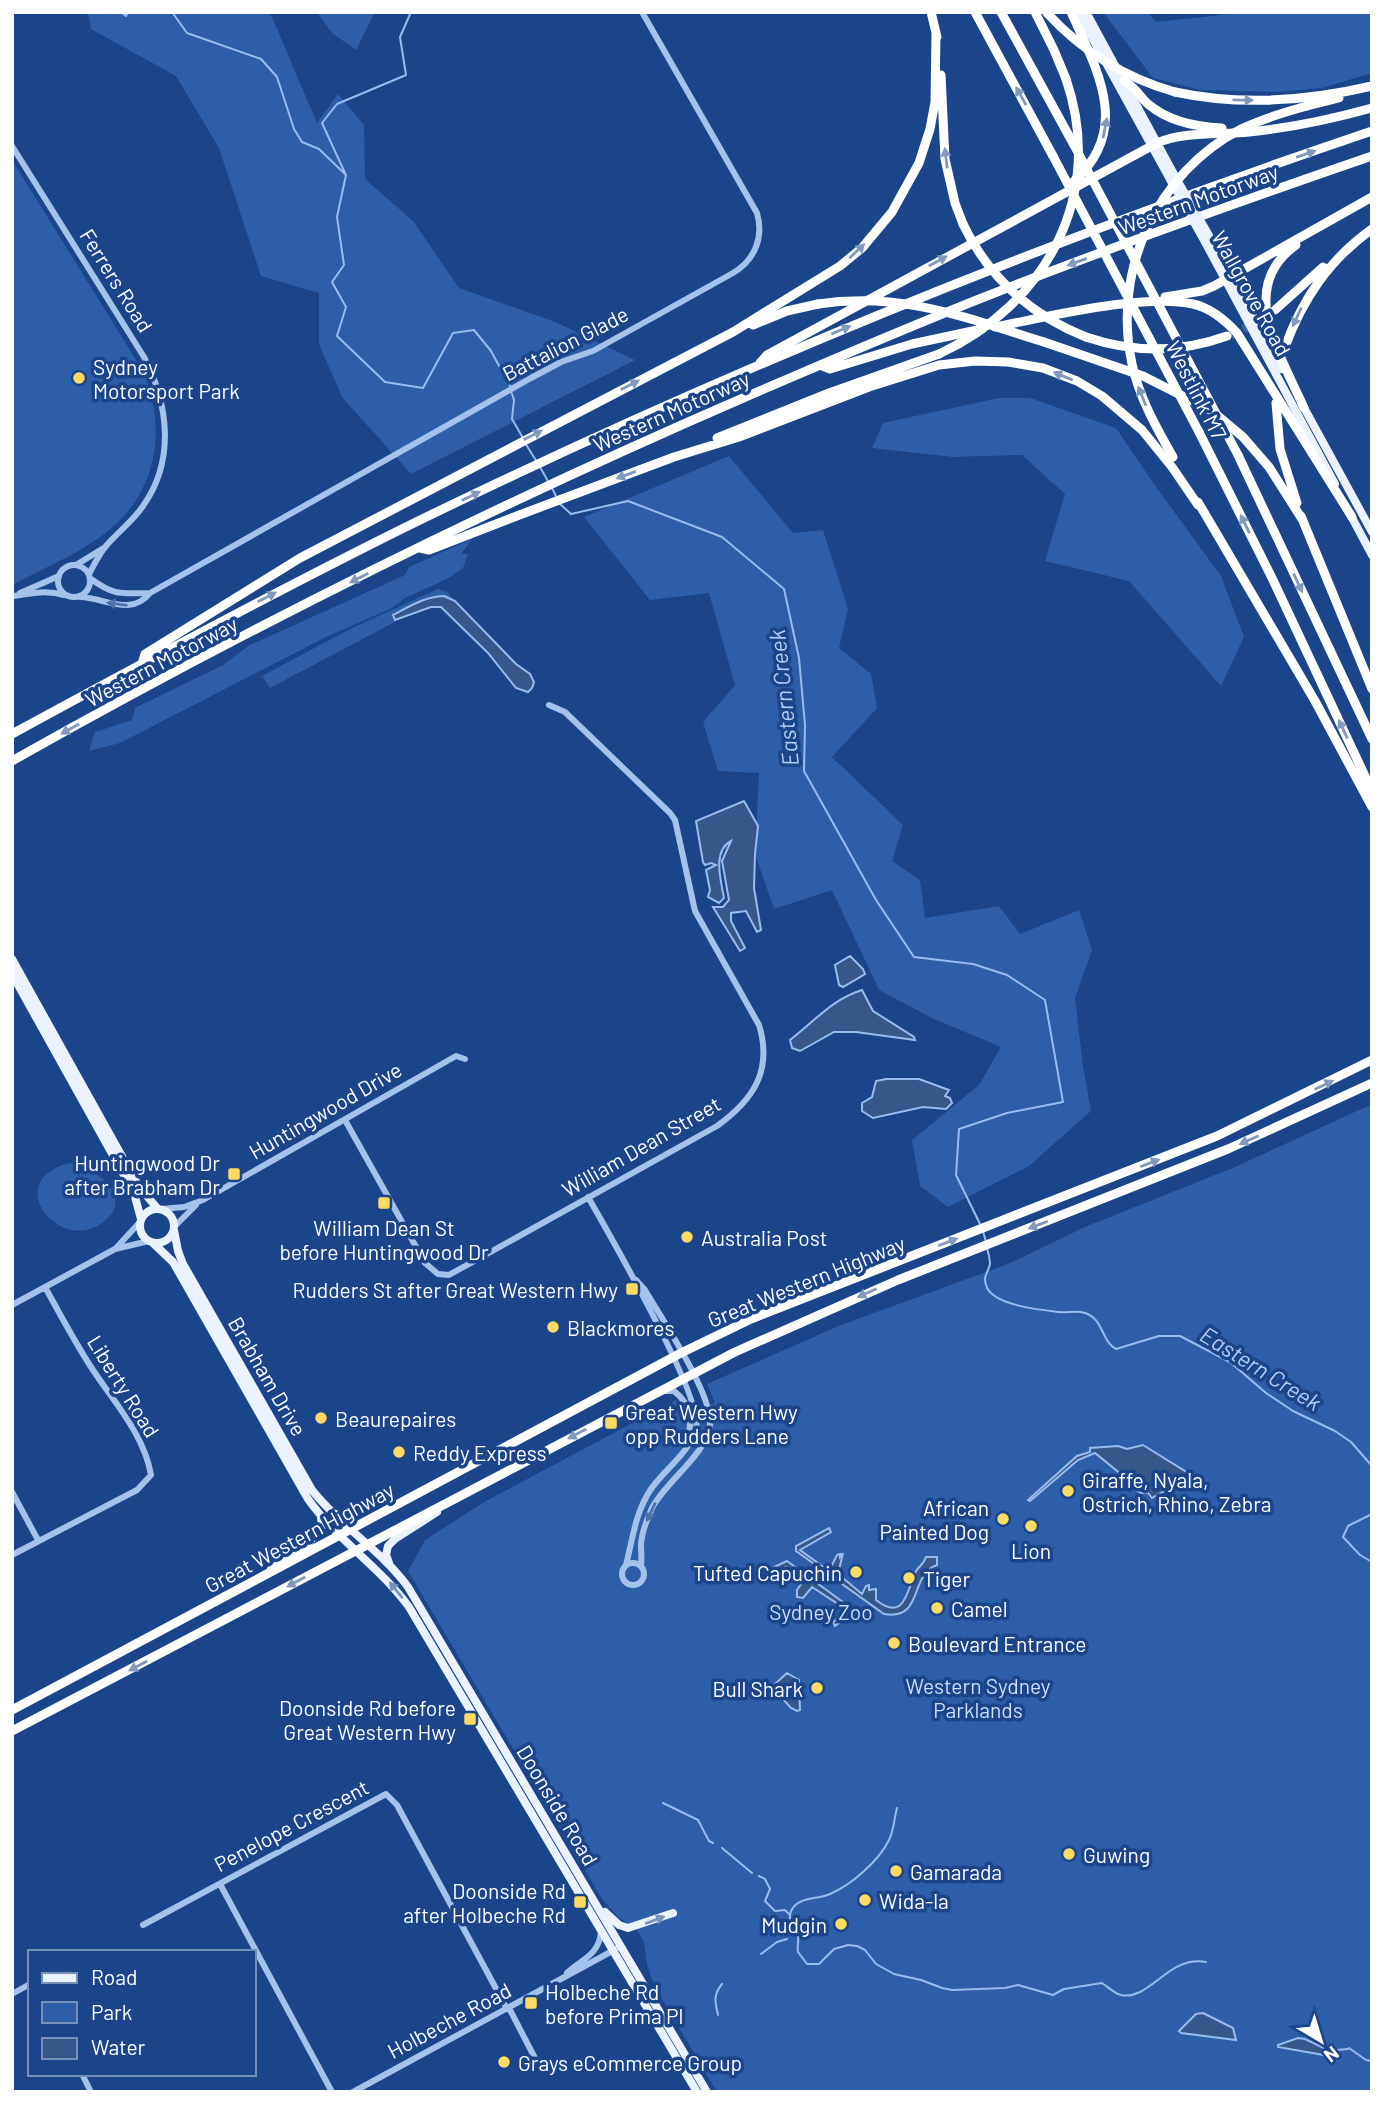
<svg xmlns="http://www.w3.org/2000/svg" width="1384" height="2104" font-family="Barlow,sans-serif">
<style>
.green{fill:#2d5ea9}
.water{fill:#37578b;stroke:#98bcf0;stroke-width:2}
.lines{fill:none;stroke-linecap:round;stroke-linejoin:round}
.stream{stroke:#98bcf0;stroke-width:2}
.highway-tunnel{stroke:#3c619c;stroke-width:9;stroke-dasharray:9 4.5;stroke-linecap:butt}
.minor{stroke:#a5c2ed;stroke-width:6}
.major{stroke:#ebf2ff;stroke-width:8}
.highway{stroke:#fff;stroke-width:9}
.major-bridge{stroke:#ebf2ff;stroke-width:8}
.highway-bridge{stroke:#fff;stroke-width:9}
.oneway{fill:#8199bf}
.oneway2{fill:#4b71ad}
.oneway3{fill:#7893bf}
.poi-dot{fill:#ffda61;stroke:#1a458b;stroke-width:2.5}
.labels{text-anchor:middle;dominant-baseline:central;stroke-width:7;stroke-linejoin:round;paint-order:stroke}
.street-label{font-size:21px;fill:#fff;stroke:#1a458b}
.poi-label{font-size:21px;fill:#fff;stroke:#1a458b;text-anchor:start}
.park-label{font-size:21px;fill:#cbdefa;stroke:#1a458b}
.water-label{font-size:23px;font-style:italic;fill:#b1ccf5;stroke:#1a458b}
</style>
<rect width="100%" height="100%" fill="#1a458b"/>
<path class="green" d="M88 12H267L272 17 317 123 338 94 364 125 365 179 413 221 459 288 553 321 635 360 411 474 342 397 319 344V293L261 276 219 148 176 76 91 29Z
M317 12H375L356 50 332 33Z
M1103 12H1147L1156 22 1249 12H1372V73L1322 88 1276 92 1200 90 1153 78Z
M12 160 143 371C165 424 160 484 115 525 86 551 46 567 12 585Z
M999 398H1030L1116 428 1154 484 1221 576 1244 637 1221 686 1129 581 1045 561 1065 494 1022 455 953 457 872 448 883 423Z
M729 456 793 533 823 530 848 609 839 648 871 674 877 708 832 757 903 825 892 861 920 880 925 918 999 906 1020 934 1079 910 1092 950 1075 998 1083 1066 1091 1111 1029 1166 948 1207 920 1186 912 1140 979 1085 1001 1047 934 1019 879 990 832 890 774 909 755 854 759 773 718 771 703 722 735 685 709 593 650 600 584 517Z
M472 539 461 554H468L463 568 447 579 405 598 392 608 326 637 120 743 89 751 95 732 132 720 135 708 223 665 248 646 405 575 409 567Z
M438 589 447 592 455 601 444 596 270 688 262 676 352 628Z
M1372 1104V2092H717L655 1987 647 1965 644 1942 637 1930 618 1917 602 1899 408 1571 425 1540 486 1501 676 1400 682 1413 715 1403 707 1384 841 1325 1008 1264 1085 1227 1235 1167Z
M69 1163C96 1167 137 1198 102 1223 60 1254 0 1182 69 1163Z"/>
<path class="water" d="M444 596 455 601 516 664 530 674 534 682 532 688 528 692 516 688 488 653 441 607H431L395 620 393 615C410 606 424 597 444 596Z
M744 801 758 826 755 854 754 888 761 930 757 932 746 911 731 913V921L745 948 740 951 713 907H723L729 900 722 861 731 841C712 851 721 881 724 898L719 903 708 897 710 890 706 870 716 865 711 863 705 865 703 862 696 821Z
M850 956 863 969 865 974 843 987 839 985 835 965Z
M862 990 873 1011 914 1037 915 1040 856 1032H834L800 1051 792 1048 790 1040C816 1020 831 1000 862 990Z
M886 1079H919L949 1090 945 1096 950 1098 952 1103 946 1109 923 1107 873 1118 862 1111V1103L872 1097 876 1081Z
M1143 1445 1188 1473 1187 1478 1152 1498 1148 1493H1141L1132 1488 1128 1480 1095 1453 1078 1460 1030 1501 1028 1500 1077 1456 1090 1452V1448L1118 1446 1127 1449Z
M829 1528 831 1532 800 1550 829 1571 837 1555 840 1554V1557L843 1553 838 1574 862 1594 866 1586 869 1585V1590L876 1589V1600C905 1623 907 1590 916 1571 920 1565 924 1564 926 1557H937V1565C909 1574 924 1621 884 1614L796 1551V1546Z
M787 1561 855 1611 835 1626 833 1622 848 1613 847 1610 812 1587 803 1598 797 1597V1590L804 1580 786 1567 763 1578 759 1574Z
M787 1673 799 1680 800 1710 797 1711 791 1708 774 1689 775 1684Z
M1203 2013 1233 2028 1236 2040 1181 2033 1179 2031 1196 2014Z
M1298 2038 1305 2039 1326 2049 1324 2055 1278 2047V2045Z"/>
<g class="lines">
<path class="stream" d="M121 12 126 16 128 12
M172 12 187 33 261 59 277 77 294 129 302 142 319 149 346 175 337 217 344 265 332 282 346 307 337 336 385 382 423 388 453 333 474 330 491 351 510 386
M345 173 322 123 337 104 406 75 400 37 411 12
M511 391 514 400 512 419 523 438
M525 443 537 462
M540 467 549 483
M552 488 557 498
M560 504 571 514 628 501 722 537 784 589 799 658 805 725 804 771 876 900 914 957 973 964 1007 975 1045 1000 1063 1102 1007 1113 959 1129 956 1175 981 1226
M983 1231 986 1242
M987 1248C988 1252 990 1259 990 1264 988 1273 983 1275 986 1285 991 1305 1040 1310 1059 1312 1068 1313 1076 1310 1085 1313 1104 1319 1101 1341 1116 1349L1159 1336H1180L1230 1362 1266 1393 1293 1411 1335 1431 1351 1442 1372 1466
M1372 1514 1348 1526 1343 1537 1360 1555 1372 1562
M663 1803 698 1820 709 1841 713 1843
M897 1808C894 1819 894 1830 889 1840 879 1861 851 1885 830 1894 818 1900 798 1896 791 1911 787 1923 795 1926 798 1936 799 1941 797 1946 798 1952L807 1964H819L834 1949 848 1945 857 1946 865 1950 876 1964 894 1974 921 1980 942 1988 952 1990 1005 1988 1018 1985 1053 1995 1064 1989 1102 1983C1108 1987 1115 1994 1121 1995 1150 2001 1168 1955 1206 1962
M722 1848 752 1873
M759 1876 765 1879 770 1889 765 1901 775 1911 785 1910 790 1915
M761 1954 777 1942 787 1939
M718 2015C715 2002 713 1995 722 1984
M1349 2048 1366 2060 1372 2061
M1325 2051 1348 2049"/>
<path class="highway-tunnel" d="M1231 335 1253 324 1274 311"/>
<path class="minor" d="M12 146 144 357C169 405 175 461 143 506 133 521 118 532 106 546 99 554 94 565 89 574
M58 581a16 16 0 1 1 32 0a16 16 0 1 1-32 0Z
M76 565 102 549
M91 579C116 597 122 593 150 593
M20 593 59 576
M14 596C32 593 47 590 64 595
M81 597C105 598 131 617 150 593L531 378 561 362 593 351 733 273C755 260 764 237 757 213L642 12
M345 1120 425 1263 438 1274 449 1275 717 1126C753 1100 773 1071 759 1025L695 911 675 820 670 813 565 712 549 705
M588 1197C608 1232 705 1400 696 1429 690 1452 664 1470 651 1489 635 1513 633 1538 626 1565
M161 1209 184 1207 203 1200 456 1056 465 1059
M174 1227 196 1205
M117 1247 140 1222
M636 1280 645 1290C662 1319 713 1395 710 1425 707 1454 666 1481 652 1508 647 1519 642 1532 641 1544 641 1552 642 1558 641 1566
M12 1305 115 1249 149 1241
M664 1391H674C691 1404 695 1425 684 1443
M12 1492 38 1540
M12 1555 137 1490 151 1475C144 1434 113 1401 91 1367 74 1341 60 1314 45 1287
M622 1574a11 11 0 1 1 22 0a11 11 0 1 1-22 0Z
M220 1884 332 2092
M143 1925 386 1794 397 1805 507 2009
M567 1973C582 1959 599 1955 601 1932
M12 1994 30 1984
M509 2008 537 2062
M82 2074 91 2092
M353 2092 616 1949"/>
<path class="major" d="M1078 12 1171 181
M1086 12 1176 178
M1211 239 1282 369
M1205 242 1335 484
M1302 404 1372 532
M1350 514 1372 555
M12 959 139 1187 158 1209
M12 974 134 1193 141 1219
M140 1226a17 17 0 1 1 34 0a17 17 0 1 1-34 0Z
M174 1230 178 1251 183 1264 312 1490C340 1526 381 1550 408 1587L707 2092
M153 1243 173 1262 308 1499C337 1540 380 1567 409 1607L697 2092
M389 1563 386 1555 388 1546 395 1539 437 1512
M271 1569 307 1545 322 1527 321 1517
M605 1912 619 1925 628 1928 673 1913"/>
<path class="highway" d="M931 12 937 37
M975 12 1053 156
M1001 12 1074 145
M1035 12 1054 50 1066 79
M1071 12C1097 70 1132 129 1074 181
M941 75 945 159 955 203 963 224
M1124 81C1135 86 1139 96 1148 104 1168 121 1196 127 1222 128
M1175 92C1240 106 1308 101 1372 86
M1307 106 1339 98
M1296 245C1235 288 1282 357 1304 408
M1165 297 1202 291 1214 286 1372 197
M1275 310 1323 267
M753 325 787 311 818 304
M995 327C1047 317 1143 293 1193 304 1211 308 1225 320 1237 333L1352 517
M1086 337C1133 353 1180 353 1227 336
M1044 342 1143 376 1212 411 1243 437 1269 467 1302 519
M1285 347C1303 298 1329 260 1372 229
M760 363 767 355 1157 143C1186 131 1219 135 1249 132 1290 128 1332 119 1372 108
M820 365 830 369 912 344 982 329
M1276 403 1280 449 1297 503
M1199 432 1272 578 1372 791
M717 438 829 393 939 354
M1238 455 1372 739
M1198 502 1315 701 1372 807
M1301 516 1372 689
M420 548 429 550 522 514 674 457 739 437 869 387 939 365 975 361 1008 362 1043 368 1077 381 1102 396 1142 430 1172 467 1198 505
M142 664 145 654 300 558 733 332 840 266 862 248 892 212 919 163 930 129 935 102 936 34
M12 734C146 661 280 589 416 522 726 371 1046 241 1372 131
M12 761C251 626 498 504 750 395 830 361 910 326 992 294 1117 245 1244 200 1372 156
M12 1710 681 1353 751 1319 1217 1136 1372 1060
M12 1731 735 1352 898 1280 1228 1149 1372 1083"/>
<path class="major-bridge" d="M1176 178 1211 239
M1171 181 1205 242"/>
<path class="highway-bridge" d="M1047 13C1083 52 1125 78 1175 92
M1074 145 1238 455
M1053 156 1199 432
M963 224C989 278 1031 315 1086 337
M818 304C901 291 966 318 1044 342
M939 354C1046 304 1106 196 1066 79
M1173 457C1156 427 1139 397 1132 364 1112 271 1156 173 1241 129 1262 119 1285 112 1307 106"/>
</g>
<defs><path id="oneway-solid" d="M-6-.8H1V-3.2L6.5 0L1 3.2V.8H-6Z" transform="scale(1.75)"/></defs>
<g class="oneway">
<use href="#oneway-solid" transform="translate(1021 96) rotate(-119)"/>
<use href="#oneway-solid" transform="translate(1243 100) rotate(1)"/>
<use href="#oneway-solid" transform="translate(1105 128) rotate(-79)"/>
<use href="#oneway-solid" transform="translate(1306 154) rotate(-19)"/>
<use href="#oneway-solid" transform="translate(946 158) rotate(-97)"/>
<use href="#oneway-solid" transform="translate(857 251) rotate(-43)"/>
<use href="#oneway-solid" transform="translate(938 261) rotate(-29)"/>
<use href="#oneway-solid" transform="translate(1077 262) rotate(160)"/>
<use href="#oneway-solid" transform="translate(1297 317) rotate(115)"/>
<use href="#oneway-solid" transform="translate(841 330) rotate(-23)"/>
<use href="#oneway-solid" transform="translate(1063 376) rotate(-158)"/>
<use href="#oneway-solid" transform="translate(630 385) rotate(-27)"/>
<use href="#oneway-solid" transform="translate(1142 396) rotate(-112)"/>
<use href="#oneway-solid" transform="translate(533 435) rotate(-27)"/>
<use href="#oneway-solid" transform="translate(626 475) rotate(160)"/>
<use href="#oneway-solid" transform="translate(471 496) rotate(-26)"/>
<use href="#oneway-solid" transform="translate(1245 524) rotate(-116)"/>
<use href="#oneway-solid" transform="translate(359 578) rotate(153)"/>
<use href="#oneway-solid" transform="translate(1298 583) rotate(65)"/>
<use href="#oneway-solid" transform="translate(267 597) rotate(-27)"/>
<use href="#oneway-solid" transform="translate(70 729) rotate(151)"/>
<use href="#oneway-solid" transform="translate(1343 729) rotate(-115)"/>
<use href="#oneway-solid" transform="translate(1324 1085) rotate(-26)"/>
<use href="#oneway-solid" transform="translate(1249 1140) rotate(156)"/>
<use href="#oneway-solid" transform="translate(1150 1163) rotate(-21)"/>
<use href="#oneway-solid" transform="translate(1038 1225) rotate(159)"/>
<use href="#oneway-solid" transform="translate(948 1242) rotate(-21)"/>
<use href="#oneway-solid" transform="translate(867 1293) rotate(156)"/>
<use href="#oneway-solid" transform="translate(577 1434) rotate(152)"/>
<use href="#oneway-solid" transform="translate(296 1582) rotate(152)"/>
<use href="#oneway-solid" transform="translate(138 1666) rotate(152)"/>
</g>
<g class="oneway2">
<use href="#oneway-solid" transform="translate(117 604) rotate(-173)"/>
<use href="#oneway-solid" transform="translate(651 1512) rotate(115)"/>
</g>
<g class="oneway3">
<use href="#oneway-solid" transform="translate(396 1590) rotate(-129)"/>
<use href="#oneway-solid" transform="translate(655 1920) rotate(-21)"/>
</g>
<g class="poi-dot">
<circle cx="79" cy="378" r="7"/>
<rect x="227" y="1167" width="14" height="14" rx="3.5"/>
<rect x="377" y="1196" width="14" height="14" rx="3.5"/>
<circle cx="687" cy="1237" r="7"/>
<rect x="625" y="1282" width="14" height="14" rx="3.5"/>
<circle cx="553" cy="1327" r="7"/>
<circle cx="321" cy="1418" r="7"/>
<rect x="604" y="1416" width="14" height="14" rx="3.5"/>
<circle cx="399" cy="1452" r="7"/>
<circle cx="1068" cy="1491" r="7"/>
<circle cx="1003" cy="1519" r="7"/>
<circle cx="1031" cy="1526" r="7"/>
<circle cx="856" cy="1572" r="7"/>
<circle cx="909" cy="1578" r="7"/>
<circle cx="937" cy="1608" r="7"/>
<circle cx="894" cy="1643" r="7"/>
<circle cx="817" cy="1688" r="7"/>
<rect x="463" y="1712" width="14" height="14" rx="3.5"/>
<circle cx="1069" cy="1854" r="7"/>
<circle cx="896" cy="1871" r="7"/>
<circle cx="865" cy="1900" r="7"/>
<rect x="573" y="1895" width="14" height="14" rx="3.5"/>
<circle cx="841" cy="1924" r="7"/>
<rect x="524" y="1996" width="14" height="14" rx="3.5"/>
<circle cx="504" cy="2062" r="7"/>
</g>
<g class="labels">
<g class="street-label">
<text transform="translate(1198 199) rotate(-20)">Western Motorway</text>
<text transform="translate(117 280) rotate(58)">Ferrers Road</text>
<text transform="translate(1252 293) rotate(61)">Wallgrove Road</text>
<text transform="translate(565 343) rotate(-27)">Battalion Glade</text>
<text transform="translate(1197 390) rotate(63)">Westlink M7</text>
<text transform="translate(671 411) rotate(-24)">Western Motorway</text>
<text transform="translate(161 661) rotate(-28)">Western Motorway</text>
<text transform="translate(325 1110) rotate(-30)">Huntingwood Drive</text>
<text transform="translate(641 1146) rotate(-30)">William Dean Street</text>
<text transform="translate(806 1281) rotate(-22)">Great Western Highway</text>
<text transform="translate(268 1376) rotate(60)">Brabham Drive</text>
<text transform="translate(124 1386) rotate(58)">Liberty Road</text>
<text transform="translate(299 1537) rotate(-28)">Great Western Highway</text>
<text transform="translate(558 1805) rotate(59)">Doonside Road</text>
<text transform="translate(291 1825) rotate(-28)">Penelope Crescent</text>
<text transform="translate(449 2020) rotate(-28)">Holbeche Road</text>
</g>
<g class="poi-label">
<text x="93" y="366">Sydney<tspan x="93" dy="24">Motorsport Park</tspan></text>
<text x="220" y="1162" text-anchor="end">Huntingwood Dr<tspan x="220" dy="24">after Brabham Dr</tspan></text>
<text x="384" y="1227" text-anchor="middle">William Dean St<tspan x="384" dy="24">before Huntingwood Dr</tspan></text>
<text x="701" y="1237">Australia Post</text>
<text x="618" y="1289" text-anchor="end">Rudders St after Great Western Hwy</text>
<text x="567" y="1327">Blackmores</text>
<text x="625" y="1411">Great Western Hwy<tspan x="625" dy="24">opp Rudders Lane</tspan></text>
<text x="335" y="1418">Beaurepaires</text>
<text x="413" y="1452">Reddy Express</text>
<text x="1082" y="1479">Giraffe, Nyala,<tspan x="1082" dy="24">Ostrich, Rhino, Zebra</tspan></text>
<text x="989" y="1507" text-anchor="end">African<tspan x="989" dy="24">Painted Dog</tspan></text>
<text x="1031" y="1550" text-anchor="middle">Lion</text>
<text x="842" y="1572" text-anchor="end">Tufted Capuchin</text>
<text x="923" y="1578">Tiger</text>
<text x="951" y="1608">Camel</text>
<text x="908" y="1643">Boulevard Entrance</text>
<text x="803" y="1688" text-anchor="end">Bull Shark</text>
<text x="456" y="1707" text-anchor="end">Doonside Rd before<tspan x="456" dy="24">Great Western Hwy</tspan></text>
<text x="1083" y="1854">Guwing</text>
<text x="910" y="1871">Gamarada</text>
<text x="566" y="1890" text-anchor="end">Doonside Rd<tspan x="566" dy="24">after Holbeche Rd</tspan></text>
<text x="879" y="1900">Wida-la</text>
<text x="827" y="1924" text-anchor="end">Mudgin</text>
<text x="545" y="1991">Holbeche Rd<tspan x="545" dy="24">before Prima Pl</tspan></text>
<text x="518" y="2062">Grays eCommerce Group</text>
</g>
<g class="park-label">
<text x="821" y="1611">Sydney Zoo</text>
<text x="978" y="1685">Western Sydney<tspan x="978" dy="24">Parklands</tspan></text>
</g>
<g class="water-label">
<text transform="translate(783 698) rotate(-96)">Eastern Creek</text>
<text transform="translate(1261 1368) rotate(32)">Eastern Creek</text>
</g>
</g>
<rect width="1384" height="2104" fill="none" stroke="#ffffff" stroke-width="28"/>
<rect x="28" y="1950" width="228" height="126" fill="#1a458b" stroke="#768fb9" stroke-width="2"/>
<rect x="42" y="1973" width="35" height="10" fill="#ebf2ff" stroke="#768fb9" stroke-width="2"/>
<text x="91" y="1985" font-size="21" fill="#ffffff">Road</text>
<rect x="42" y="2002" width="35" height="21" fill="#2d5ea9" stroke="#768fb9" stroke-width="2"/>
<text x="91" y="2020" font-size="21" fill="#ffffff">Park</text>
<rect x="42" y="2038" width="35" height="21" fill="#37578b" stroke="#768fb9" stroke-width="2"/>
<text x="91" y="2055" font-size="21" fill="#ffffff">Water</text>
<g transform="translate(1321 2041) rotate(142)" stroke="#1a458b" stroke-width="5" paint-order="stroke">
<path d="M0-5L12 26L0 18L-12 26Z" fill="#ffffff"/>
<text y="-10" font-size="19" font-weight="bold" text-anchor="middle" fill="#ffffff">N</text>
</g>
</svg>
